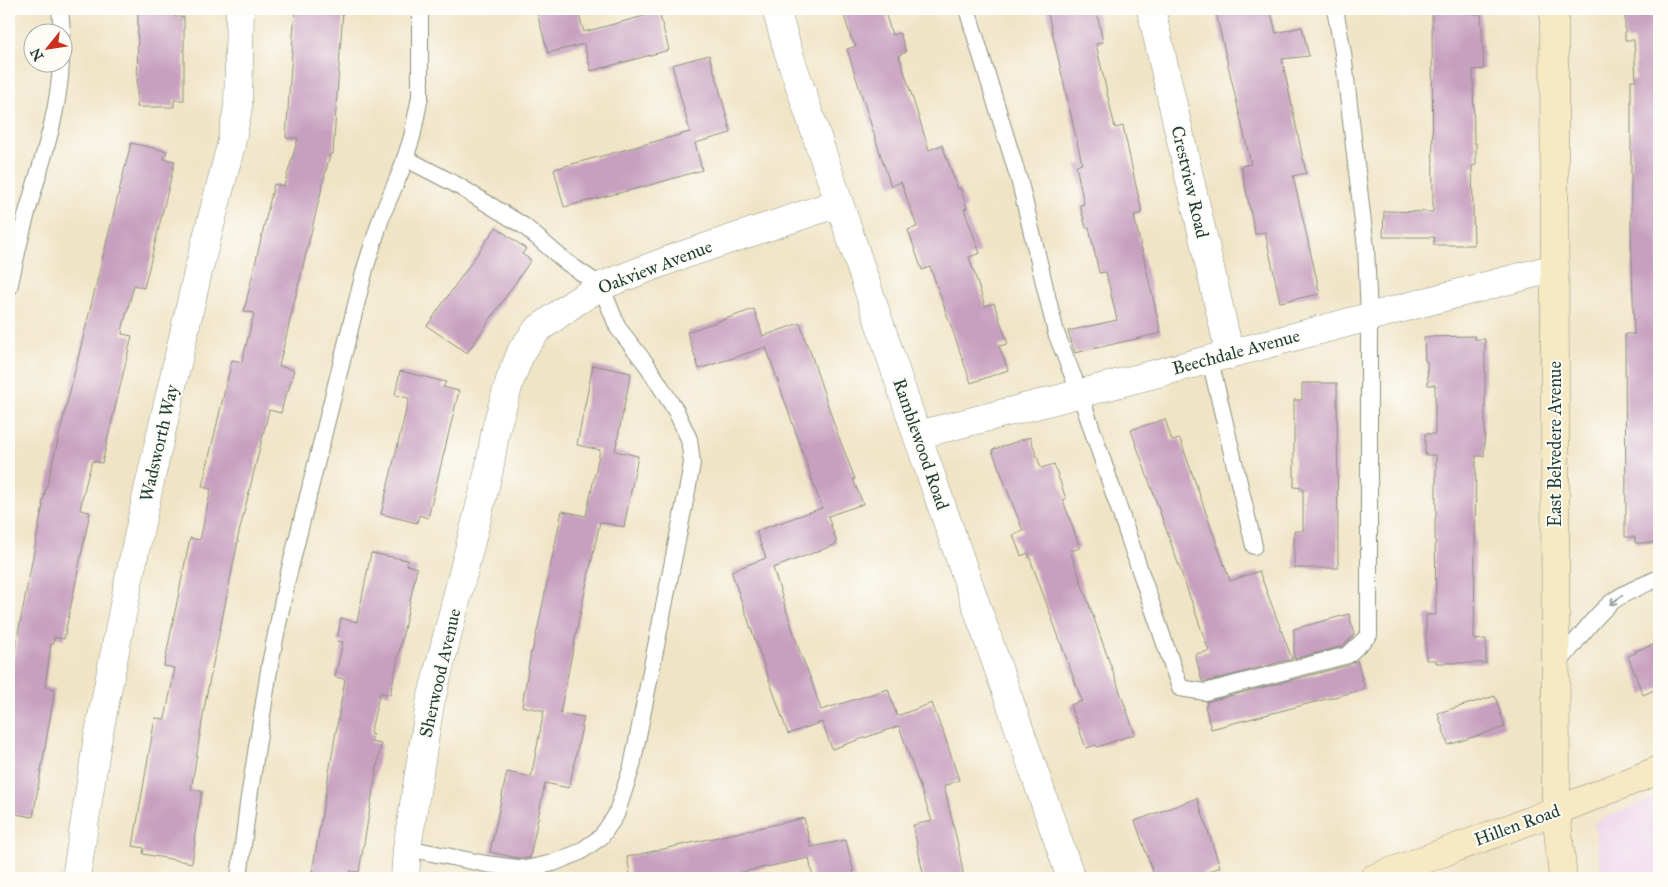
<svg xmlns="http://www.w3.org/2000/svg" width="1668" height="887" font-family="'IM FELL Great Primer',serif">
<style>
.built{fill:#ecd1ea}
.building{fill:#c8a0bf}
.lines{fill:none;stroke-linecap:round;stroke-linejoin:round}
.lane-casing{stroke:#88907d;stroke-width:18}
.street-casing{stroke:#88907d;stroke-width:29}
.secondary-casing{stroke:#88907d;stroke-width:29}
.lane{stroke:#fff;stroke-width:16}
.street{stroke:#fff;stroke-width:28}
.secondary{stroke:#f6e9c3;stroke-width:28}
.oneway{stroke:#8f9e9a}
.labels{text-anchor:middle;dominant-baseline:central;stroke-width:4;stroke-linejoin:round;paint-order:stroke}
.street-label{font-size:18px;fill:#1f3d34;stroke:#fdfcf7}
</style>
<rect width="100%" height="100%" fill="#fdfcf7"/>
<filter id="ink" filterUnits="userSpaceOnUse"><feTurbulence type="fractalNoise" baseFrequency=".02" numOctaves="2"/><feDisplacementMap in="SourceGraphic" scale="10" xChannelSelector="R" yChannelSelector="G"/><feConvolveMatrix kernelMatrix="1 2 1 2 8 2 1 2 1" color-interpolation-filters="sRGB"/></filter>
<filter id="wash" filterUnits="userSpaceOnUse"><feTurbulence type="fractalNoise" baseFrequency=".0096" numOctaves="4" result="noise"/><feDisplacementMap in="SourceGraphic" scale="20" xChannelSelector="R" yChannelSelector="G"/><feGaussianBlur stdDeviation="1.12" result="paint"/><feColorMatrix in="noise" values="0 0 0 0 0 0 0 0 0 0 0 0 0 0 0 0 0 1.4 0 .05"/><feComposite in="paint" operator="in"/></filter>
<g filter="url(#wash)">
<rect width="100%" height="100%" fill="#f0e4c6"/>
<path class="built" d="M1659 796V878H1602L1594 822Z"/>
<g id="blocks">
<path class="building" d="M138 9H175V17H184V100H174V107H137Z
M295 9H343L333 154H330L279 366 294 370 288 392H286L281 413 269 410 237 541H238L206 698 191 790 202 791 194 841H195L192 863 143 854 144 848 133 846 155 718 165 719 175 668 164 666 190 538 200 540 211 489 202 487 232 360 242 362 254 313 244 311 274 184 284 186 298 138H286Z
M536 9H577L584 32 659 12 669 50 591 71 584 44 548 53Z
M842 9H884L892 35 900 33 906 52 899 55 929 150 942 145 958 189 960 188 967 208 964 209 980 253 969 257 985 306 994 303 1008 344 999 346 1008 370 971 383 932 272 930 267 922 270 908 230 917 227 901 182 891 186 882 159 847 49 856 46 851 38Z
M1047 9H1096L1103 42 1096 44 1115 128 1123 126 1142 213 1134 215V216L1161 333 1075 353 1068 331 1117 320 1106 272 1099 273 1089 227 1086 228 1080 205 1084 204 1076 165 1082 164Z
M1215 9H1270L1276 33 1302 27 1309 56 1282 59 1306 173 1293 176 1320 294 1280 302 1265 232 1255 234 1241 166 1251 164Z
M1432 9H1472V14H1481L1484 69 1473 70 1474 143H1476V165L1472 166 1474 245H1434V237H1383L1384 211 1433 212Z
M1625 9H1659V543H1635V537H1625V515H1626L1625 334H1634L1631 224V80H1636L1634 40H1625Z
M709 55 717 80 731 133 695 143 702 170 654 184 564 207 554 169 690 132 672 65Z
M131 143 167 151 164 159 175 161 144 288 134 285 123 327 122 334 132 336 102 463 92 461 85 487 80 510 90 512 64 639 54 637 53 644H51L45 687 55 689 33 817 9 813V680L43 505H42Z
M496 227 526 249 522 254 531 260 467 353 427 326Z
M754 309 763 336 800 323 808 348H809L835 427 855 479H853L863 504 828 516 837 544 773 568 800 653 809 674 821 710 888 689 897 716 932 703 941 728H942L959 780 944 786 958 845 964 878H924L913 825 932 821 899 726 832 749 822 722 788 734 731 571 766 558 756 531 822 508 766 347 699 369 687 332Z
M1475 336V339H1485V412L1484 456H1476L1474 640 1486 639V663H1436V660H1426V615H1436L1435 520 1436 516V455H1425V434H1435V385H1428L1427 361H1425L1424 337Z
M593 365 631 373 615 451 638 456 624 527 600 522 579 619 560 713 584 717 569 788 545 783 530 858H517L490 852 507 772 531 777 544 711 522 706 531 652H532L538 627 562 511 586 516 600 450 577 445Z
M400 371 446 382 443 387 459 391 428 518 419 515 417 523 381 514 409 398 395 395Z
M1302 383H1337L1338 568H1294V531H1303V488L1294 487V400H1302Z
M1165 419 1172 441 1180 439 1230 581 1259 571 1292 659 1205 682 1202 681 1195 654 1209 651 1131 430Z
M1030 437 1041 468 1054 464 1066 499 1063 500 1080 548 1070 551 1135 734 1097 747 1096 745 1086 748 1070 705 1082 701 1028 553 1021 556 1013 535 1023 531 992 450Z
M371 553 408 560 407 565 417 568 390 695 380 692 370 734 373 735 371 742 381 744 359 872 350 871 349 878 312 872 345 679 335 677 343 642 337 641 341 618 357 622Z
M1349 614 1354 635 1343 646 1294 659V629Z
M1659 643V688L1643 695 1628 656 1636 653 1635 651Z
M1357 660 1365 689 1211 729 1205 706 1207 705 1206 702 1350 665Z
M1495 696 1505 727 1448 745 1438 713Z
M1197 798 1220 867 1193 878H1155L1135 821Z
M804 818 811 847 846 840 855 878H813L809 858 714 878H631L627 857Z"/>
</g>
</g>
<g filter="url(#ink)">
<use href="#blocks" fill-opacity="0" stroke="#88907d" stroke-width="1"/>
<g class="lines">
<defs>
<path id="lane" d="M60 9 62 32
M967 9 1020 183 1056 333 1080 394 1180 688 1205 692 1348 655 1369 635V316L1366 248 1343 53 1335 9
M405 158 455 184 524 226 566 262 601 286 618 328 647 365 676 411 689 439 692 463 688 486 632 766 616 815 601 837 580 852 553 863 526 869 486 864 407 848
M9 288C14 265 19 243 25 220 39 168 59 117 61 62
M1210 360 1254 546
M1556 666C1575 644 1591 619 1613 601 1627 591 1644 585 1659 578
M239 878 248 804 270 664 287 580 365 269 382 215 401 171 412 137 420 97V9"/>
<path id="street" d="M776 9 788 51 917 435 1071 878
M1151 9 1230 355
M917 435C1131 382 1342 323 1555 268
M76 878 97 743 130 574 149 486 198 272 231 145 238 107 240 9
M405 878 407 848 430 704 489 470 496 428 510 380 522 350 537 330 574 303 601 286 677 257 839 203"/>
<path id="secondary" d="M1554 9 1556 811 1563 878
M1374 878 1556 811 1659 770"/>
</defs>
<use href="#lane" class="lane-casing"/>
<use href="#street" class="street-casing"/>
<use href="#secondary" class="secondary-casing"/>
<use href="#lane" class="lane"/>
<use href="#street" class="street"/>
<use href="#secondary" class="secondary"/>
</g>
<defs><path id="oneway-shaft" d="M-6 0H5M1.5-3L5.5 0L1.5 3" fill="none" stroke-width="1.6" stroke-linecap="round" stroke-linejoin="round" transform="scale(1.25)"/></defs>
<use class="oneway" href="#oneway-shaft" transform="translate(1616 600) rotate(145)"/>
</g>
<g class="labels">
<g class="street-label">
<text transform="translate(1190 182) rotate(77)">Crestview Road</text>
<text transform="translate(655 267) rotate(-21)">Oakview Avenue</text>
<text transform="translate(1236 352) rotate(-15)">Beechdale Avenue</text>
<text transform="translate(159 443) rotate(-77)">Wadsworth Way</text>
<text transform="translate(921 444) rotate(71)">Ramblewood Road</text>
<text transform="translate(1555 444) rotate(-90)">East Belvedere Avenue</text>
<text transform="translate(440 673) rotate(-77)">Sherwood Avenue</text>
<text transform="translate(1517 825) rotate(-20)">Hillen Road</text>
</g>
</g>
<rect width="1668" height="887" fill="none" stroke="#fdfcf7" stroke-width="30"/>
<g transform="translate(48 48) rotate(240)"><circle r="24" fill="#fdfcf7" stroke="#a4b0a9"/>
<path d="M0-4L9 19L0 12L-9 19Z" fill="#c8321e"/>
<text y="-8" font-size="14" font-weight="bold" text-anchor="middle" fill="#1f3d34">N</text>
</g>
</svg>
